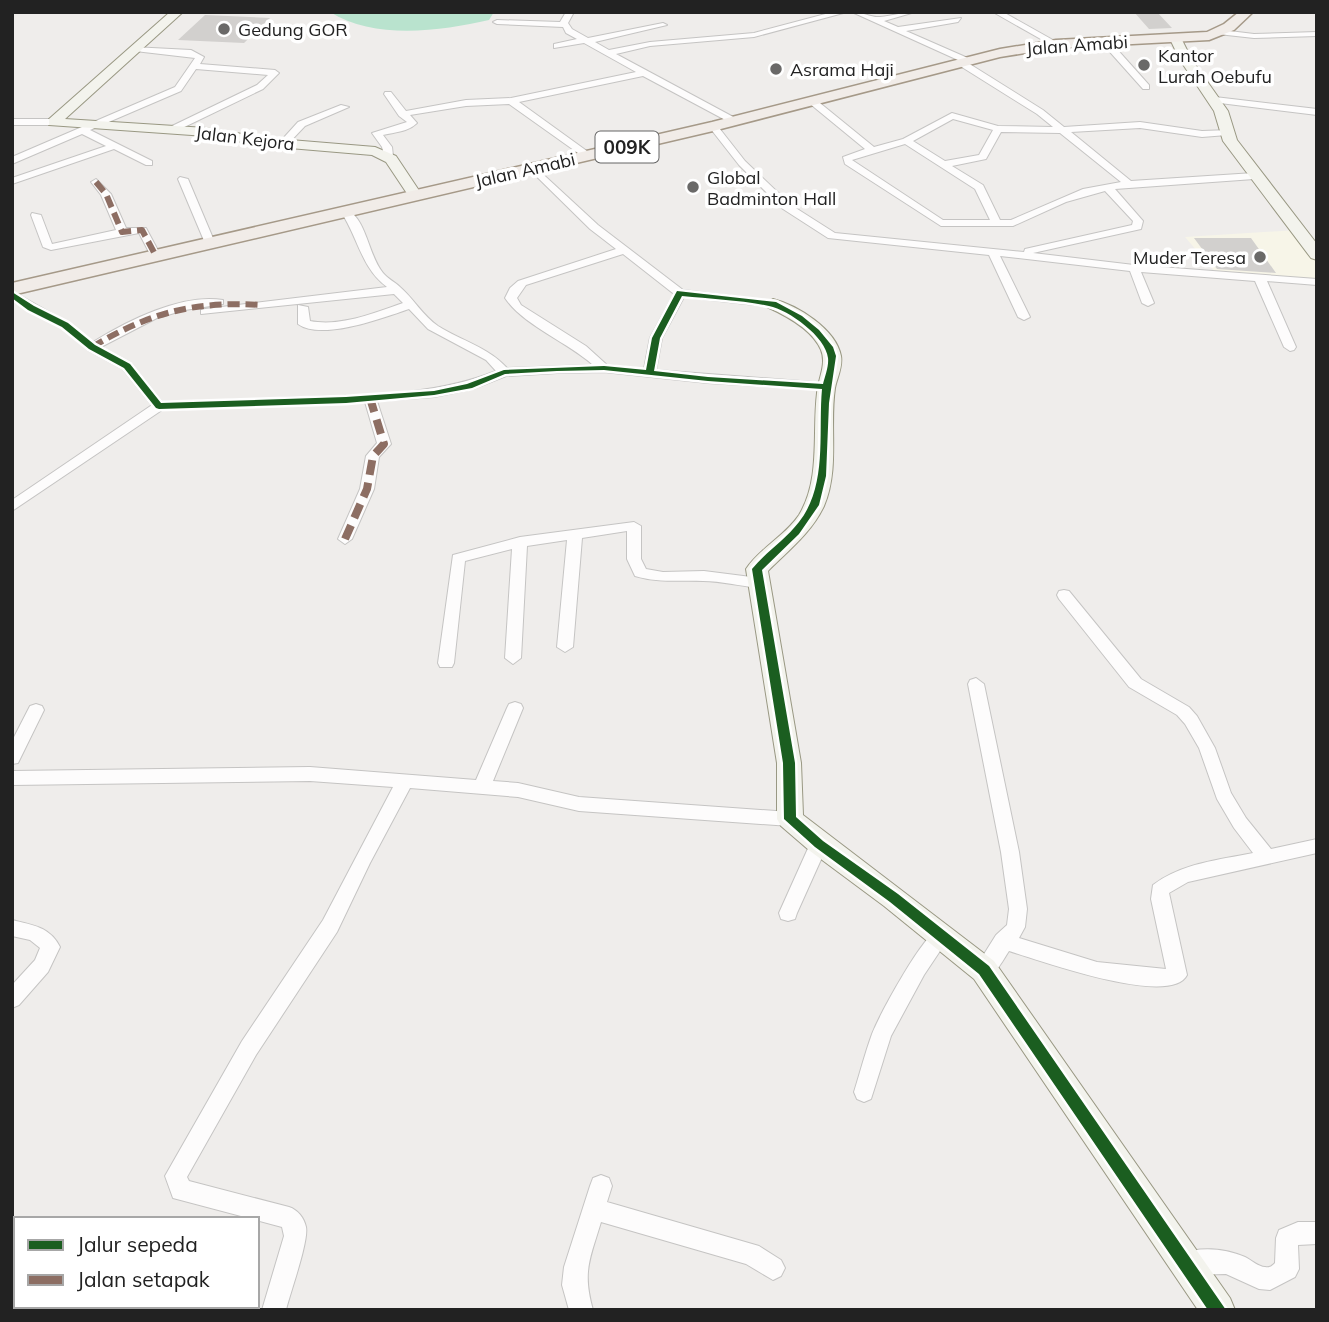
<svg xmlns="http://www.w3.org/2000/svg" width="1329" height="1322" font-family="Mulish,sans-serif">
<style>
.education{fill:#f7f5e8}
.pitch{fill:#b9e3ce}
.building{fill:#d2d0ce}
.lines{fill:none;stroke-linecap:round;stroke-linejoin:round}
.street-casing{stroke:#c5c4c3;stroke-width:2}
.secondary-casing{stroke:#999883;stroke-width:2}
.primary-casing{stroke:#a59988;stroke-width:3}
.street{fill:#fdfcfc;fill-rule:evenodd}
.secondary{fill:#f3f3ed;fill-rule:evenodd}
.primary{fill:#f1ece8;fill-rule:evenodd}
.quiet-far1{stroke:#8d6e63;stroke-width:6;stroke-dasharray:12 6;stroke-linecap:butt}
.quiet{stroke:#8d6e63;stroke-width:8;stroke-dasharray:15 8;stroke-linecap:butt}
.cycleway-casing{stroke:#fff;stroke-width:5}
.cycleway{fill:#1b5e20;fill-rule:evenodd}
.poi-dot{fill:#6a6968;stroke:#fff;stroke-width:2.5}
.labels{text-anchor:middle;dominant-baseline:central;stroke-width:7;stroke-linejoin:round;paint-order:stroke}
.far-poi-label{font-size:18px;fill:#222;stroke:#fff;text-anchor:start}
.far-street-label{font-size:18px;fill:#222;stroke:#fff}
.shield{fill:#fff;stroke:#646464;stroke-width:2}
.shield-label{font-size:19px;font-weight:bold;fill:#222}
</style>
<rect width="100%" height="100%" fill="#efedeb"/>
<path class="education" d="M1297 230 1317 258V280L1216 273 1185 237Z"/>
<path class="pitch" d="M330 12H494L489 20C441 31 374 40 330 12Z"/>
<path class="building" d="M1134 12H1157L1172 28 1149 29Z
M205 15 270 18 244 43 178 40Z
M1194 238H1251L1276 273 1217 269Z"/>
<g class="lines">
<defs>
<path id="street" d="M566 12H574L568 23 572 29 588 38 663 23 667 25 595 42 609 50 650 42 754 33 833 12H847L754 37 650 46 616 54 737 119V123H731L643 76 519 102 591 154V158H585L509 104 466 106 410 115 417 123C408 132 395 132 383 135L392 147 393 156 385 158 382 147 372 133 407 122 399 116 384 94 385 92H391L406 111 466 100 511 98 636 72 584 43 554 48V44L577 39 566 33 563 27 497 24 493 22 497 20 560 22Z
M852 12C862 12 872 18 880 17 892 16 902 12 915 12L884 21 898 27 961 18 958 22 906 31 970 59 968 63 1043 110 1064 127 1140 122 1202 131 1230 130V134L1227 135 1202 137 1140 128 1071 132 1131 181 1254 173 1259 176 1254 179 1115 189 1143 221 1141 229 1033 253 1134 265 1317 279V285L1267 281 1296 347 1294 350 1290 351 1284 347 1255 281 1141 272 1154 303 1148 306 1142 303 1130 271 1000 256 1030 317 1024 320 1018 317 989 255 828 238 783 209 739 165 710 128V124H716L745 161 791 205 835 233 1024 252 1025 249 1132 225 1133 221 1105 191 1066 202 1013 226H941L845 164 843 157 865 149 809 103V99H815L874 147 903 139 952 113 998 126 1053 127 1037 114 957 64 958 60ZM953 119 993 130 979 155 945 161 913 141ZM1001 132 1060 133 1121 182 1083 189 1011 220H1000L983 185 952 166 986 159ZM905 144 975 189 990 220H943L852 160Z
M993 12H1003L1060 44 1053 46Z
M1221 30 1254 34 1317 32V36L1254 38 1218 34Z
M1101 38H1107L1149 85V89H1143L1101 42Z
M132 47 191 50 204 57 200 64 275 70 279 73 263 89 176 131H170V127L257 85 268 75 196 69 181 91 90 130 152 161V165H146L114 149 12 184V178L106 146 82 134 12 164V157L175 87 195 58 135 51H132Z
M1215 97 1317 109V115L1212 102 1211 100Z
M341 105 349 107 305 126 286 146 278 144 298 122Z
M12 119H54L59 122 54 125H12Z
M533 165 598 225 683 290 773 301 779 304 773 307 684 297 662 338 656 370 826 383 832 387 830 390 708 383 604 372 557 373 506 376 473 389 434 397 377 401 391 444 379 457 374 489 352 539 345 544 338 539 360 489 366 456 377 443 365 402 162 410 12 511V500L152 405 123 369 88 350 61 327 27 310 12 300V291L69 323 93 342C127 321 182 293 223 300V304L185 310 157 318 101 347 131 363 162 402C211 401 259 399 307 397 371 395 436 395 496 371L486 360 428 329 409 309C383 318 321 341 298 324V305L308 307 310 321C341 327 374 313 403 303L394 294 201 314V310L205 309 387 287C361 268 358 237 341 212L346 209C367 219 368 255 383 273 388 279 395 282 400 287 413 298 423 316 438 326 462 341 488 347 507 368L593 365C567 342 523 325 505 298L510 288 518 281 616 249 590 229 530 170V166ZM623 254 674 294 650 338 644 369 607 365 586 346 521 305 517 298 526 285Z
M180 177 188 179 215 243 214 245 205 243 178 179Z
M96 179 111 194 126 228H146L161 256 160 258H152L139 233 51 250 43 247 31 215 32 213 41 215 52 244 116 230 101 195 91 182Z
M634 522 641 526V559L646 569 663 572 704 571 759 578 766 583 759 588C740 586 721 581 703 581 679 580 658 583 635 576L627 559V531L582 538 573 647 565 652 557 647 567 540 527 546 521 658 513 664 505 658 512 549 465 561 454 663 452 667H440L438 663 453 555 520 537Z
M1064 590 1069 591 1141 679 1189 707 1197 716 1215 748 1231 793 1246 818 1271 849 1317 839V853L1188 882 1169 893 1187 975C1171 1008 1038 960 1009 951 1001 963 993 982 977 976L974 970 996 935 1007 925 1009 909 1001 852 968 684 970 680 976 678 984 684 1019 852 1027 909 1025 927 1019 938 1097 962 1166 969 1151 899 1153 885C1182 863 1219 860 1253 853L1234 828 1217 799 1199 748 1185 724 1177 715 1129 687 1059 599 1057 595 1059 591Z
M515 702 521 704 523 708 493 781 518 783 579 797 790 812 796 814 799 819 796 824 790 826 579 811 518 797 410 788 370 863 337 932 256 1055 187 1177 189 1181 289 1207C298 1210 304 1218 306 1227 309 1241 290 1293 286 1310H262L284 1236 282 1227 173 1198 165 1176 242 1041 323 920 393 787 310 781 12 785V771L310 767 476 780 507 708 509 704Z
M36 704 42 706 44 710 18 763 12 764V741L30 706Z
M819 837 825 839 828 844 797 913 795 919 788 921 781 919 779 913 810 844 813 839Z
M12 920C33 925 50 927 60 947L48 972 19 1005 12 1008V985L35 960 40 948 30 940 12 936Z
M940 928 947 930 950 936 924 975 891 1036 871 1099 864 1102 857 1099 854 1092C860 1073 865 1053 872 1034 880 1014 923 934 940 928Z
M601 1175 609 1178 612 1186 607 1202 759 1246 781 1260 785 1268 781 1276 773 1280 746 1264 601 1222C590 1259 582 1271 593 1310H569L562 1285 564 1267 590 1186 593 1178Z
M1298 1222H1317V1244L1298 1245 1299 1269 1295 1277 1270 1290 1259 1289 1226 1274 1186 1275 1178 1271 1174 1263 1178 1255C1199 1246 1224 1248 1245 1257 1251 1260 1259 1267 1265 1267 1270 1268 1272 1266 1275 1263L1276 1238 1279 1230Z"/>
<path id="secondary" d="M170 12H183L65 119 206 128 266 138 375 147 396 156 422 195 420 198H410L386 162 372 155 266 146 206 136 49 125V119Z
M1172 36H1180L1192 60 1228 111 1237 140 1317 244V260L1311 258 1223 141 1214 111 1180 60 1170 39Z
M773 299C797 305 836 329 841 356 843 367 837 378 835 388 829 427 840 468 824 506 812 532 788 551 768 571L801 763 803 815 994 961 1230 1298 1235 1310H1198L974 979 884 906 810 851 781 826 777 819V763L746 569C760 548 785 536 799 515 821 479 812 433 817 393 818 379 827 364 821 350 813 330 787 316 767 307L765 304Z"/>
<path id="primary" d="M1239 12H1253L1234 30 1209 40 1056 48 1000 57 713 131 12 295V283L712 122 1000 49 1056 40 1207 32 1224 24Z"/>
</defs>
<use href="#street" class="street-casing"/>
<use href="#secondary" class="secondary-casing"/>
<use href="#primary" class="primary-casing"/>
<use href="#street" class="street"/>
<use href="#secondary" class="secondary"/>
<use href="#primary" class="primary"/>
<path class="quiet-far1" d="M96 182 106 194 122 232 142 230 156 256
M92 347C151 312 194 301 263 305"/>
<path class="quiet" d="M345 539 367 489 373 456 384 444 370 398"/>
<defs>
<path id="cycleway" d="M677 291 776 302 802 316 819 330 833 347 836 356 829 403 826 476 819 505 799 534 762 570 795 763 796 817 823 841 898 894 989 966 1226 1310H1208L979 974 890 902 815 847 784 819 783 763 752 569C766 552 785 540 799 522 828 485 818 433 822 389L708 381 604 370 557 371 505 374 472 388 434 395 346 403 159 409 156 408 124 368 89 349 62 327 28 310 12 298V292L34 306 68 323 95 345 130 364 161 403 346 397 434 391 467 384 504 370 604 366 646 370 652 338ZM682 296C711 299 741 300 769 306 789 310 826 337 828 358 829 366 825 376 823 384L708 377 654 371 660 338Z"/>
</defs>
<use href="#cycleway" class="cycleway-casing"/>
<use href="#cycleway" class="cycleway"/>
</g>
<g class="poi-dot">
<circle cx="224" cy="29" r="7"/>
<circle cx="1144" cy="65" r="7"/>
<circle cx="776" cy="69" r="7"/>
<circle cx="693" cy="187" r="7"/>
<circle cx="1260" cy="257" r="7"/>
</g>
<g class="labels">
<g class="far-poi-label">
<text x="238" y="29">Gedung GOR</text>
<text x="1158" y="55">Kantor<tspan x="1158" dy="21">Lurah Oebufu</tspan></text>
<text x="790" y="69">Asrama Haji</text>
<text x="707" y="177">Global<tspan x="707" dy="21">Badminton Hall</tspan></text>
<text x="1246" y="257" text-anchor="end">Muder Teresa</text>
</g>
<g class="far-street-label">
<text transform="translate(1077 45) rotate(-4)">Jalan Amabi</text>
<text transform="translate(245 138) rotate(7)">Jalan Kejora</text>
<text transform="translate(525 170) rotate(-13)">Jalan Amabi</text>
</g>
<rect class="shield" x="595.5" y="131.5" width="63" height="31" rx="5"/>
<g class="shield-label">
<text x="627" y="147">009K</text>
</g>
</g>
<rect width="1329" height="1322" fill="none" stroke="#222222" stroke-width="28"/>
<rect x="14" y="1217" width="245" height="91" fill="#ffffff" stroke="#a7a7a7" stroke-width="2"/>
<rect x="28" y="1240" width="35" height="10" fill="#1b5e20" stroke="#a7a7a7" stroke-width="2"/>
<text x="77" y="1252" font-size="21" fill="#222222">Jalur sepeda</text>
<rect x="28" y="1275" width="35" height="10" fill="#8d6e63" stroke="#a7a7a7" stroke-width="2"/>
<text x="77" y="1287" font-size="21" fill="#222222">Jalan setapak</text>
</svg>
